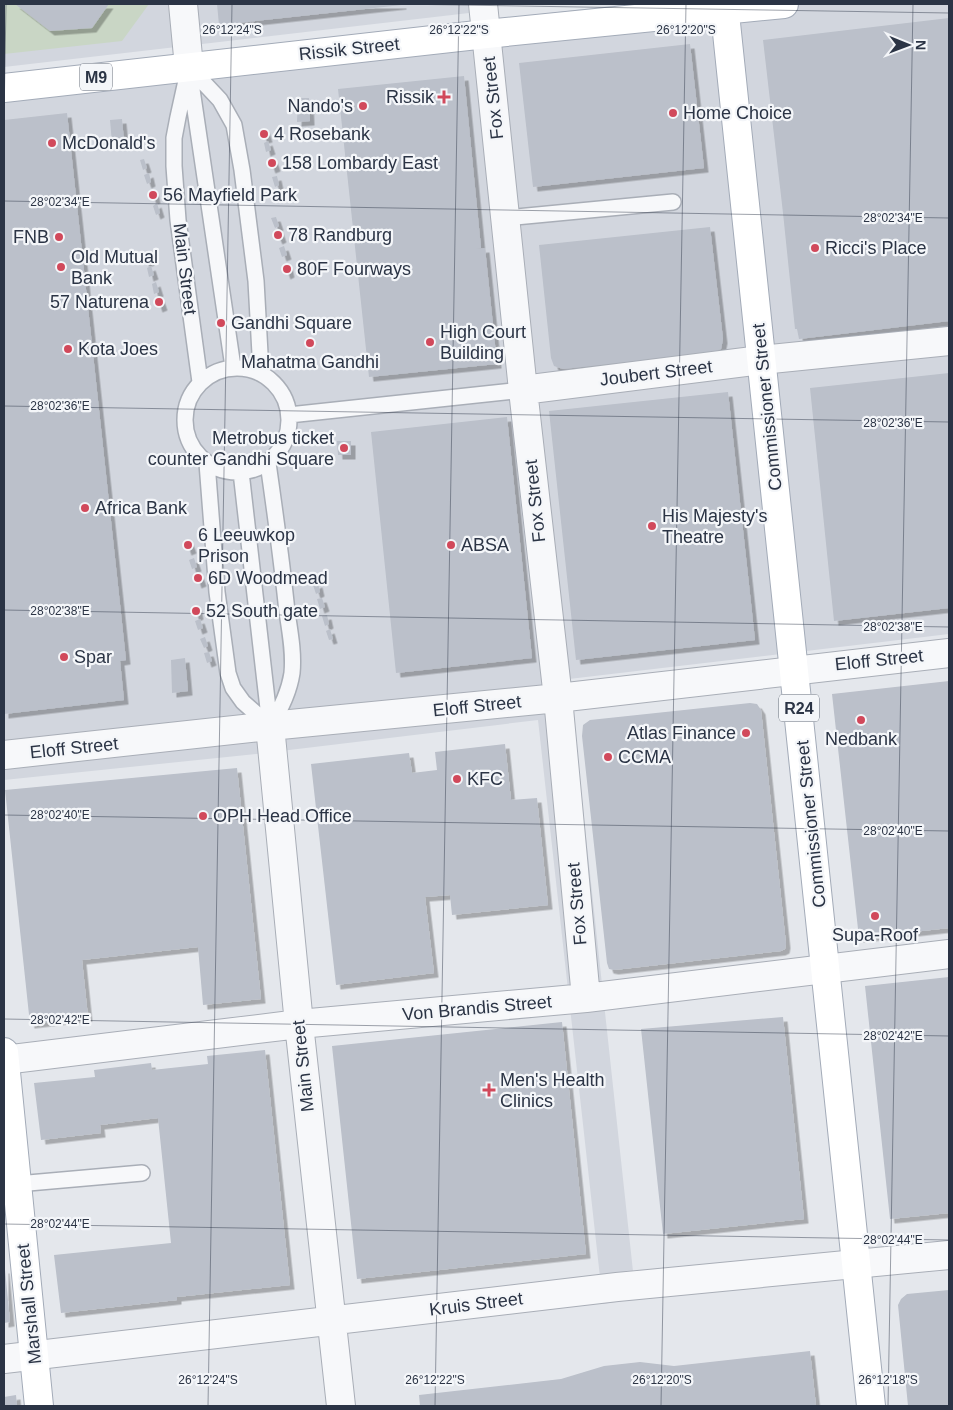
<svg xmlns="http://www.w3.org/2000/svg" width="953" height="1410" font-family="Helvetica,sans-serif">
<style>
.built{fill:#d2d6de}
.green{fill:#c9d6c5}
.building{fill:#bbc0ca;filter:url(#shadow)}
.lines{fill:none;stroke-linecap:round;stroke-linejoin:round}
.service-casing{stroke:#a9aeb7;stroke-width:18}
.minor-casing{stroke:#a9aeb7;stroke-width:30}
.primary-casing{stroke:#a3abb8;stroke-width:30}
.service{stroke:#f7f8fa;stroke-width:15}
.minor{stroke:#f7f8fa;stroke-width:28}
.primary{stroke:#fff;stroke-width:28}
.ticks{fill:none;stroke:#2b3445;stroke-width:1;stroke-opacity:0.45}
.poi-dot{fill:#d1495b;stroke:#f4f6f9;stroke-width:2}
.labels{text-anchor:middle;dominant-baseline:central;stroke-width:4.5;stroke-linejoin:round;paint-order:stroke}
.shield{fill:#f4f6f9;stroke:#676e7b;stroke-width:1}
.shield-label{font-size:16px;font-weight:bold;fill:#2b3445}
.street-label{font-size:18px;fill:#2b3445;stroke:#f4f6f9}
.poi-label{font-size:18px;fill:#2b3445;stroke:#f4f6f9;text-anchor:start}
.ticks-label{font-size:12px;text-anchor:middle;fill:#2b3445;stroke:#f4f6f9;stroke-width:4.5;stroke-linejoin:round;paint-order:stroke}
</style>
<defs>
<filter id="shadow"><feDropShadow dx="4.5" dy="4.5" stdDeviation="0" flood-color="#0004"/></filter>
</defs>
<rect width="100%" height="100%" fill="#e4e7ec"/>
<path class="built" d="M4 4H468L469 13 4 67Z
M628 4H949V634L569 679 636 1299 603 1304 538 720 256 754 4 780V75Z"/>
<path class="green" d="M4 4H149L122 41 4 54Z"/>
<path class="building" d="M15 4H109L92 28 50 31Z
M217 4H402V5L219 25Z
M949 18V321L799 339 797 329H795L783 213 763 40Z
M690 44 704 168 533 187 519 63Z
M464 76 481 248 476 249 485 248 497 364 369 377 338 89Z
M298 98H309L310 121 297 122Z
M67 113 126 660 120 661 124 700 4 714V120Z
M122 119 124 141 112 143 110 120Z
M265 128 268 138 263 139 260 130Z
M268 141 271 150 266 152 264 143Z
M273 158 276 167 271 169 268 160Z
M144 159 147 168 143 170 140 160Z
M149 173 151 182 147 184 144 175Z
M277 176 279 185 275 187 272 177Z
M154 189 156 199 152 200 149 191Z
M157 203 160 213 156 215 153 206Z
M276 217 279 226 275 228 271 218Z
M710 227 723 339 721 349 712 353 563 369 554 366 551 358 539 245Z
M279 229 282 238 278 240 274 231Z
M284 246 287 255 282 257 279 248Z
M147 252 150 261 145 263 142 254Z
M288 264 290 273 286 275 283 266Z
M151 266 154 275 149 277 147 268Z
M156 282 159 292 154 294 152 284Z
M160 297 163 306 158 308 155 298Z
M949 373V608L834 621 810 388Z
M728 392 755 640 576 660 549 411Z
M507 417 532 658 396 673 371 432Z
M337 441H351V455H338Z
M189 540 192 549 187 551 184 541Z
M194 558 197 567 192 569 189 560Z
M199 573 202 582 197 584 194 574Z
M318 583 320 592 316 594 313 585Z
M322 598 325 607 320 609 317 599Z
M197 605 199 615 195 617 192 607Z
M327 615 329 624 325 626 322 616Z
M200 619 203 628 198 630 195 621Z
M330 629 333 639 329 640 326 631Z
M205 637 208 646 204 648 200 639Z
M209 652 212 661 207 663 204 653Z
M185 658 188 691 172 693 171 660Z
M949 681V928L859 938 832 694Z
M750 703 757 704 761 710 786 944 785 949 781 951 614 970 609 969 607 963 582 736 583 725 590 720Z
M505 744 511 800 537 798 548 905 452 915 450 895 425 897 434 973 336 985 311 764 409 753 412 773 437 770 435 752Z
M237 768 261 999 203 1005 198 947 82 960 88 1017 30 1024 5 790Z
M949 977V1213L890 1219 865 986Z
M783 1017 804 1219 663 1234 641 1029Z
M562 1022 586 1254 357 1279 332 1046Z
M265 1050 290 1285 177 1297V1300L61 1313 54 1255 171 1243 158 1118 100 1125 101 1133 41 1140 34 1083 95 1077 94 1070 151 1063 152 1070 208 1064 207 1056Z
M4 1269H5L10 1322 4 1323Z
M949 1290V1406H908L898 1305 901 1299 907 1294Z
M810 1351 816 1406H420L419 1395 561 1379 604 1366 640 1362 674 1366Z
M16 1395 17 1406H4V1397Z"/>
<g class="lines">
<defs>
<path id="service" d="M189 67 220 100 234 125 242 170 256 281 261 372
M189 67 178 117 174 138V166L178 220 200 382
M190 76 233 367
M505 218 673 202
M185 420a52 52 0 1 1 104 0a52 52 0 1 1-104 0Z
M289 415 523 390
M207 463 217 592 228 673 233 688 243 702 270 726
M268 463C275 512 282 562 287 612 290 632 294 653 292 673 289 693 281 709 270 726
M241 472 270 726
M17 1184 142 1173"/>
<path id="minor" d="M183 4 189 67
M483 4 523 390 558 698 586 998
M523 390 761 360 949 341
M270 726 299 1024 341 1406
M4 755 270 726 558 698 949 653
M4 1060 299 1024 586 998 949 954
M4 1359 617 1287 949 1255"/>
<path id="primary" d="M724 4 871 1406
M4 88 486 34 784 4
M4 1052 39 1406"/>
</defs>
<use href="#service" class="service-casing"/>
<use href="#minor" class="minor-casing"/>
<use href="#primary" class="primary-casing"/>
<use href="#service" class="service"/>
<use href="#minor" class="minor"/>
<use href="#primary" class="primary"/>
</g>
<path class="ticks" d="M397 4 949 13M4 120 6 4M4 201 949 218M4 406 949 422M4 610 949 627M4 815 949 831M4 1019 949 1036M4 1224 949 1240M208 1406 232 4M435 1406 459 4M661 1406 686 4M888 1406 913 4"/>
<g class="poi-dot">
<path d="M441.5 89.5h5v5h5v5h-5v5h-5v-5h-5v-5h5z"/>
<circle cx="363" cy="106" r="5"/>
<circle cx="673" cy="113" r="5"/>
<circle cx="264" cy="134" r="5"/>
<circle cx="52" cy="143" r="5"/>
<circle cx="272" cy="163" r="5"/>
<circle cx="153" cy="195" r="5"/>
<circle cx="278" cy="235" r="5"/>
<circle cx="59" cy="237" r="5"/>
<circle cx="815" cy="248" r="5"/>
<circle cx="61" cy="267" r="5"/>
<circle cx="287" cy="269" r="5"/>
<circle cx="159" cy="302" r="5"/>
<circle cx="221" cy="323" r="5"/>
<circle cx="430" cy="342" r="5"/>
<circle cx="310" cy="343" r="5"/>
<circle cx="68" cy="349" r="5"/>
<circle cx="344" cy="448" r="5"/>
<circle cx="85" cy="508" r="5"/>
<circle cx="652" cy="526" r="5"/>
<circle cx="188" cy="545" r="5"/>
<circle cx="451" cy="545" r="5"/>
<circle cx="198" cy="578" r="5"/>
<circle cx="196" cy="611" r="5"/>
<circle cx="64" cy="657" r="5"/>
<circle cx="861" cy="720" r="5"/>
<circle cx="746" cy="733" r="5"/>
<circle cx="608" cy="757" r="5"/>
<circle cx="457" cy="779" r="5"/>
<circle cx="203" cy="816" r="5"/>
<circle cx="875" cy="916" r="5"/>
<path d="M486.5 1082.5h5v5h5v5h-5v5h-5v-5h-5v-5h5z"/>
</g>
<g class="labels">
<g class="shield">
<rect x="80" y="63.5" width="32" height="27" rx="4"/>
<rect x="779" y="694.5" width="40" height="27" rx="4"/>
</g>
<g class="shield-label">
<text x="96" y="77">M9</text>
<text x="799" y="708">R24</text>
</g>
<g class="street-label">
<text transform="translate(349 49) rotate(-6)">Rissik Street</text>
<text transform="translate(493 98) rotate(-96)">Fox Street</text>
<text transform="translate(185 269) rotate(83)">Main Street</text>
<text transform="translate(656 373) rotate(-7)">Joubert Street</text>
<text transform="translate(767 407) rotate(-96)">Commissioner Street</text>
<text transform="translate(535 501) rotate(-96)">Fox Street</text>
<text transform="translate(879 660) rotate(-6)">Eloff Street</text>
<text transform="translate(477 706) rotate(-6)">Eloff Street</text>
<text transform="translate(74 748) rotate(-6)">Eloff Street</text>
<text transform="translate(811 824) rotate(-96)">Commissioner Street</text>
<text transform="translate(577 904) rotate(-95)">Fox Street</text>
<text transform="translate(477 1008) rotate(-5)">Von Brandis Street</text>
<text transform="translate(303 1066) rotate(-96)">Main Street</text>
<text transform="translate(29 1304) rotate(-96)">Marshall Street</text>
<text transform="translate(476 1304) rotate(-7)">Kruis Street</text>
</g>
<g class="poi-label">
<text x="434" y="97" text-anchor="end">Rissik</text>
<text x="353" y="106" text-anchor="end">Nando's</text>
<text x="683" y="113">Home Choice</text>
<text x="274" y="134">4 Rosebank</text>
<text x="62" y="143">McDonald's</text>
<text x="282" y="163">158 Lombardy East</text>
<text x="163" y="195">56 Mayfield Park</text>
<text x="288" y="235">78 Randburg</text>
<text x="49" y="237" text-anchor="end">FNB</text>
<text x="825" y="248">Ricci's Place</text>
<text x="71" y="257">Old Mutual<tspan x="71" dy="21">Bank</tspan></text>
<text x="297" y="269">80F Fourways</text>
<text x="149" y="302" text-anchor="end">57 Naturena</text>
<text x="231" y="323">Gandhi Square</text>
<text x="440" y="332">High Court<tspan x="440" dy="21">Building</tspan></text>
<text x="78" y="349">Kota Joes</text>
<text x="310" y="362" text-anchor="middle">Mahatma Gandhi</text>
<text x="334" y="438" text-anchor="end">Metrobus ticket<tspan x="334" dy="21">counter Gandhi Square</tspan></text>
<text x="95" y="508">Africa Bank</text>
<text x="662" y="516">His Majesty's<tspan x="662" dy="21">Theatre</tspan></text>
<text x="198" y="535">6 Leeuwkop<tspan x="198" dy="21">Prison</tspan></text>
<text x="461" y="545">ABSA</text>
<text x="208" y="578">6D Woodmead</text>
<text x="206" y="611">52 South gate</text>
<text x="74" y="657">Spar</text>
<text x="736" y="733" text-anchor="end">Atlas Finance</text>
<text x="861" y="739" text-anchor="middle">Nedbank</text>
<text x="618" y="757">CCMA</text>
<text x="467" y="779">KFC</text>
<text x="213" y="816">OPH Head Office</text>
<text x="875" y="935" text-anchor="middle">Supa-Roof</text>
<text x="500" y="1080">Men's Health<tspan x="500" dy="21">Clinics</tspan></text>
</g>
</g>
<g class="ticks-label">
<text x="232" y="34">26°12'24"S</text>
<text x="459" y="34">26°12'22"S</text>
<text x="686" y="34">26°12'20"S</text>
<text x="60" y="206">28°02'34"E</text>
<text x="893" y="222">28°02'34"E</text>
<text x="60" y="410">28°02'36"E</text>
<text x="893" y="427">28°02'36"E</text>
<text x="60" y="615">28°02'38"E</text>
<text x="893" y="631">28°02'38"E</text>
<text x="60" y="819">28°02'40"E</text>
<text x="893" y="835">28°02'40"E</text>
<text x="60" y="1024">28°02'42"E</text>
<text x="893" y="1040">28°02'42"E</text>
<text x="60" y="1228">28°02'44"E</text>
<text x="893" y="1244">28°02'44"E</text>
<text x="208" y="1384">26°12'24"S</text>
<text x="435" y="1384">26°12'22"S</text>
<text x="662" y="1384">26°12'20"S</text>
<text x="888" y="1384">26°12'18"S</text>
</g>
<rect width="953" height="1410" fill="none" stroke="#2b3445" stroke-width="10"/>
<g transform="translate(908 45) rotate(91)" stroke="#f4f6f9" stroke-width="4" paint-order="stroke">
<path d="M0-4L9 19L0 12L-9 19Z" fill="#2b3445"/>
<text y="-8" font-size="14" font-weight="bold" text-anchor="middle" fill="#2b3445">N</text>
</g>
</svg>
